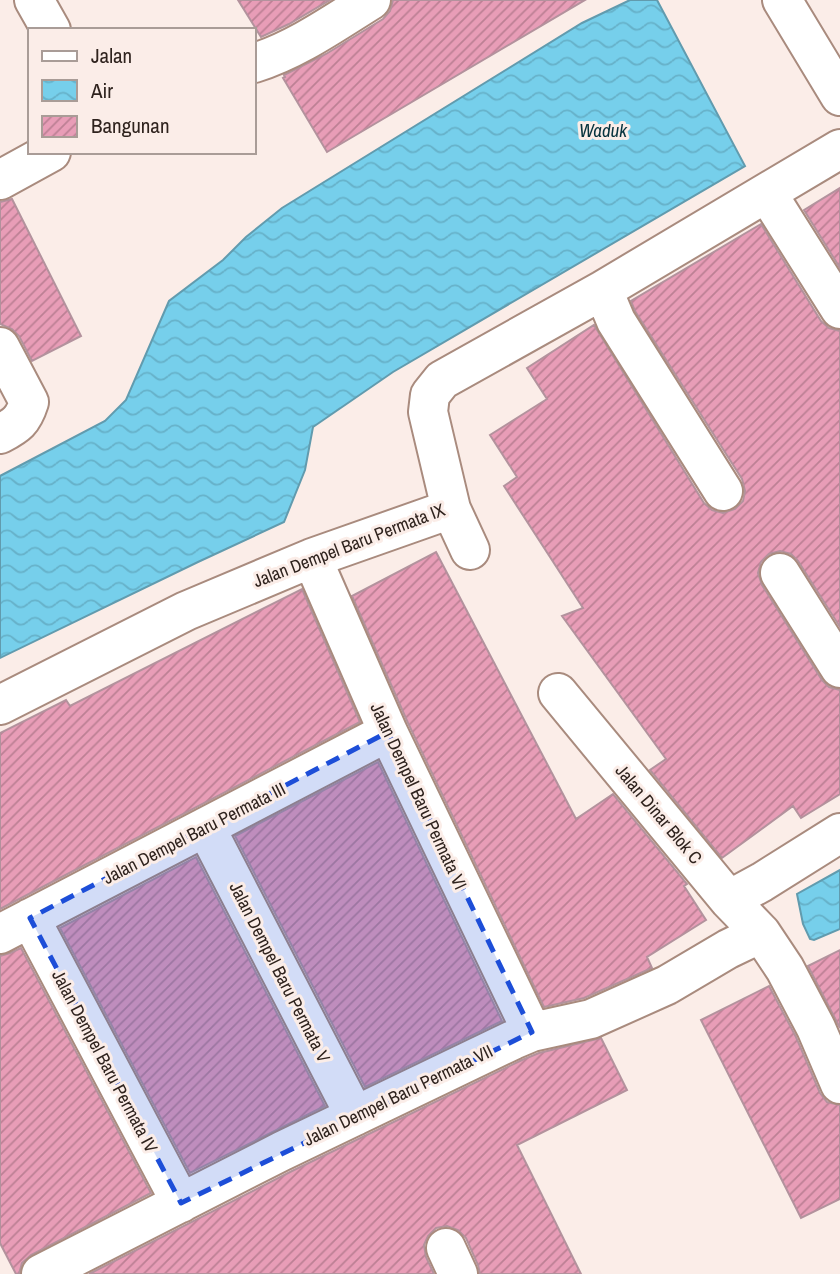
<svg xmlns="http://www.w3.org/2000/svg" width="840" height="1274" font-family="'Archivo Narrow',sans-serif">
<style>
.water{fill:url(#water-waves);stroke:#619bae;stroke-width:2}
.building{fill:url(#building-hatch);stroke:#b3929d;stroke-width:2}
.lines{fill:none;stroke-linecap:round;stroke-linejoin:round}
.street-casing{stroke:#a98b7e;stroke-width:42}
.street{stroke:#fff;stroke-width:38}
.marked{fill:#1d4ed8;fill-opacity:0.2;stroke:#1d4ed8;stroke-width:5;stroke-dasharray:14 9;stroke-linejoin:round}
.labels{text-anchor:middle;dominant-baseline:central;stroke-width:6;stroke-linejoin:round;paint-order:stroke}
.street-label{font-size:18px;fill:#2f231e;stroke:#fbede8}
.water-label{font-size:19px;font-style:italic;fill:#07333e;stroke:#fbede8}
</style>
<defs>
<pattern id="water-waves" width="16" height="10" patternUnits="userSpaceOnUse" patternTransform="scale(1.75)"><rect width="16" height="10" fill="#76cfeb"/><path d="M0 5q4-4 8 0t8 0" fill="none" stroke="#66b1c9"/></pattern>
<pattern id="building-hatch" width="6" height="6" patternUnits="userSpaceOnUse" patternTransform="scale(1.75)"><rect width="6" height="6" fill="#e89db7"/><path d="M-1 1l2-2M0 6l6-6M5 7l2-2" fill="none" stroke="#bc8094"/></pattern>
</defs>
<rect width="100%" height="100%" fill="#fbede8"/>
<path class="water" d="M630 0H657L745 166 393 372 313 427 305 470 284 522 198 562 0 658V476L105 421 126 400 169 301 223 260 246 237 282 208 582 23Z
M840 870V929L814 940 810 939 803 924 797 894Z"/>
<path class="building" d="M238 0H330L289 24 261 37Z
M393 0H585L327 152 283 78 285 77 284 75 326 54 383 19 390 11Z
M840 188V268L804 210Z
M12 199 81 336 32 361 19 336 12 329 0 324V202Z
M761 224 821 321 829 328 840 331V627L798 561 791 554 780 551 769 554 761 562 758 573 762 585 822 680 829 687 840 690V794L801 818 793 806 722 858 650 770 666 759 562 616 583 608 504 486 517 477 490 435 547 399 527 368 594 325 704 503 712 510 723 513 735 509 743 501 745 491 742 479 635 311 631 301Z
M436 552 576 819 613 794 687 884 684 886 706 920 647 957 652 968 584 998 544 1007 408 723 352 596Z
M302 589 360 722 0 909V733L66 700 70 706Z
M378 762 502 1021 365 1087 235 836Z
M196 857 325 1106 190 1173 60 928Z
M21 948 151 1193 31 1255 22 1263 19 1274H16L0 1243V956L10 953Z
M840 950V1028L808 966Z
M769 986 796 1037 820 1093 827 1102 840 1105V1199L801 1218 701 1020Z
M601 1038 627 1090 517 1145 581 1274H480L478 1265 466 1238 458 1230 447 1226 436 1228 428 1236 424 1245 426 1257 434 1274H89L292 1171 522 1060 539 1053Z"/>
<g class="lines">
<defs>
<path id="street" d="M34 0 51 30
M782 0 840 96
M254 63C296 50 334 23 371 0
M0 180 51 152
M767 193 840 309
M603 290 616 321 723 491
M0 347 29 402C23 421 17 425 0 434
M470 550 451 509 428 412 430 395 442 380 603 290 840 149
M312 558 388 732 532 1032
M780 573 840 668
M558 693 729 900 761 933 785 969 816 1028 840 1084
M0 705 186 611 312 558 451 509
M206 828 355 1116
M729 900 762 882 840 833
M30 918 181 1203
M0 934 388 732
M446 1248 458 1274
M41 1274 282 1151 513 1040 532 1032 591 1019 667 985 728 949 761 933"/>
</defs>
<use href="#street" class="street-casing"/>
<use href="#street" class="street"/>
</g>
<path class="marked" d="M388 732 532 1032 181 1203 30 918Z"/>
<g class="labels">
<g class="street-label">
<text transform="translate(349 545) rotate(-21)">Jalan Dempel Baru Permata IX</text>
<text transform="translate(419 796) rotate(65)">Jalan Dempel Baru Permata VI</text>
<text transform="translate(659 814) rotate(50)">Jalan Dinar Blok C</text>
<text transform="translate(194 833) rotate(-27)">Jalan Dempel Baru Permata III</text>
<text transform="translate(280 972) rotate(63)">Jalan Dempel Baru Permata V</text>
<text transform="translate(105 1061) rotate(62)">Jalan Dempel Baru Permata IV</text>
<text transform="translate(398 1095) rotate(-26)">Jalan Dempel Baru Permata VII</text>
</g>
<g class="water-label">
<text x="603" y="130">Waduk</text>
</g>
</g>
<rect x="28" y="28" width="228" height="126" fill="#fbede8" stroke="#a99c97" stroke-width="2"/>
<rect x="42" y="51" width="35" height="10" fill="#ffffff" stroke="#a99c97" stroke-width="2"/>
<text x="91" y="63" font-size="21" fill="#2f231e">Jalan</text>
<rect x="42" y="80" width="35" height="21" fill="url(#water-waves)" stroke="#a99c97" stroke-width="2"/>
<text x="91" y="98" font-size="21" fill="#2f231e">Air</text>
<rect x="42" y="116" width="35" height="21" fill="url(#building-hatch)" stroke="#a99c97" stroke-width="2"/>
<text x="91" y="133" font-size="21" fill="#2f231e">Bangunan</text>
</svg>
